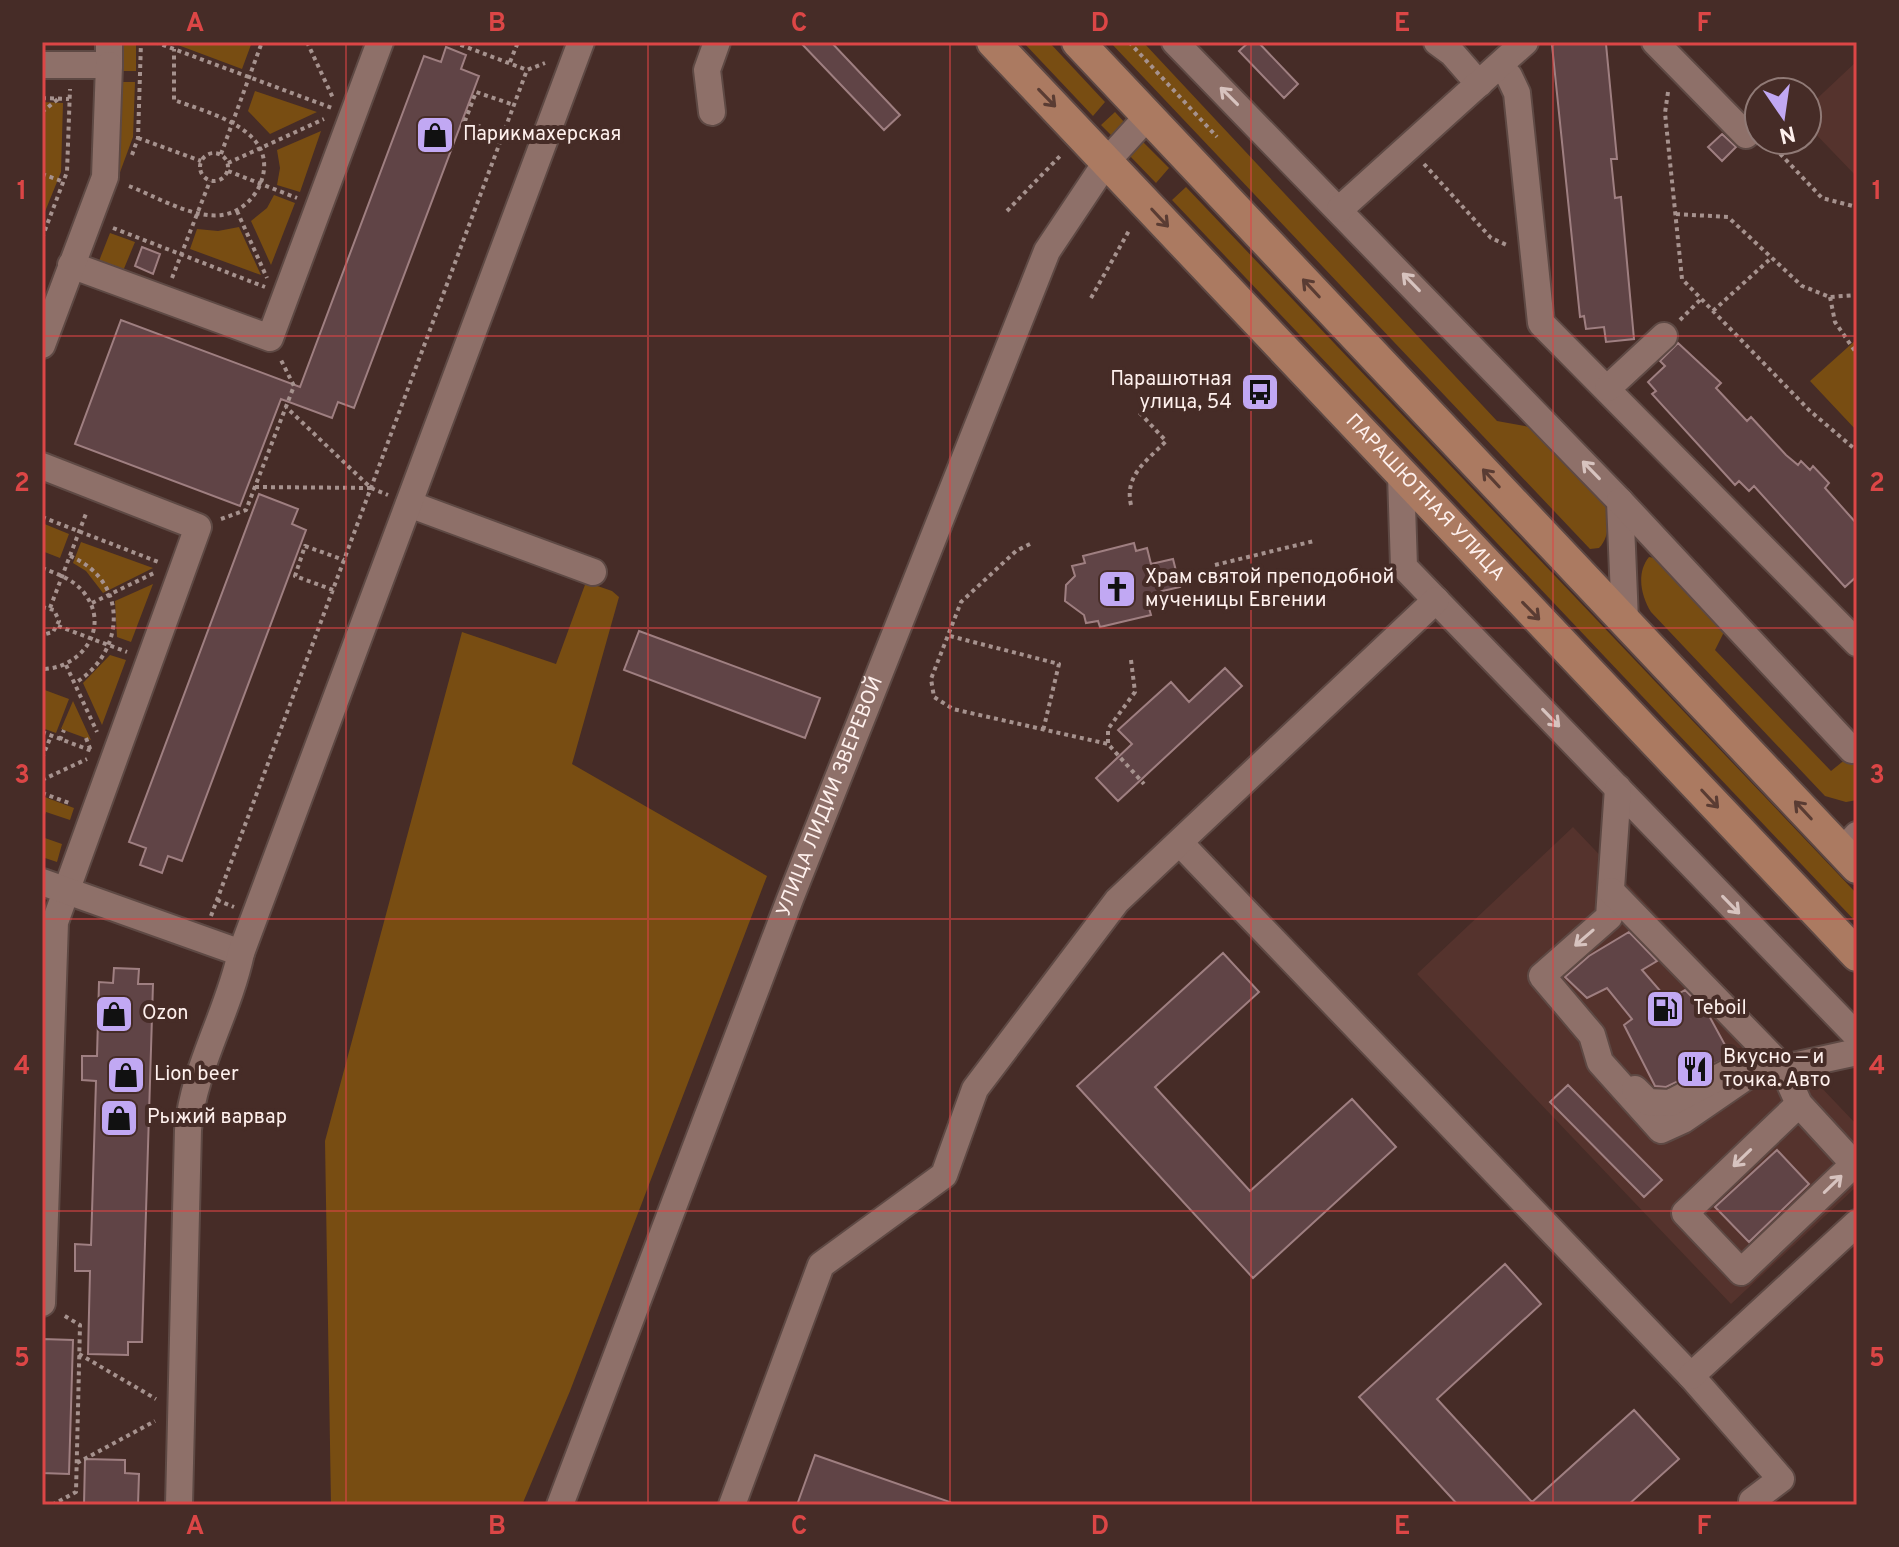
<svg xmlns="http://www.w3.org/2000/svg" width="1899" height="1547" font-family="Overpass,sans-serif">
<style>
.built{fill:#55332d}
.green{fill:#784d12}
.building{fill:#604446;stroke:#9f7f81;stroke-width:2}
.lines{fill:none;stroke-linecap:round;stroke-linejoin:round}
.minor-casing{stroke:#5e4944;stroke-width:30}
.major-casing{stroke:#5e4944;stroke-width:36}
.path{stroke:#a6928e;stroke-width:4;stroke-dasharray:4 4;stroke-linecap:butt}
.minor{stroke:#8e7069;stroke-width:26}
.major{stroke:#ab7a61;stroke-width:32}
.oneway{stroke:#d7c3bf}
.oneway2{stroke:#5a3c33}
.grid{fill:none;stroke:#dc4646;stroke-width:2;stroke-opacity:0.55}
.labels{text-anchor:middle;dominant-baseline:central;stroke-width:8;stroke-linejoin:round;paint-order:stroke}
.poi-label{font-size:20px;fill:#fef0ed;stroke:#462c27;text-anchor:start}
.street-label{font-size:20px;fill:#fef0ed;stroke:#462c27}
.neatline{fill:none;stroke:#dc4646;stroke-width:3}
.grid-label{font-size:26px;text-anchor:middle;font-weight:bold;fill:#dc4646}
</style>
<rect width="100%" height="100%" fill="#462c27"/>
<path class="built" d="M1857 61V177L1807 125V108Z
M1573 827 1857 1125V1186L1731 1304 1417 974Z"/>
<path class="green" d="M120 42H136V71H120Z
M170 42H252L242 69Z
M1023 42H1049L1105 102 1093 116Z
M1110 42H1143L1497 421 1530 427 1605 502C1608 517 1611 536 1599 548L1590 549Z
M120 82H135L133 137 116 183Z
M255 91 317 112 270 134 248 111Z
M42 102 63 103 61 172 42 219Z
M1115 112 1125 123 1112 136 1101 125Z
M321 131 300 192 277 185 280 168 277 150Z
M1142 141 1169 168 1156 183 1129 155Z
M1186 187 1857 894V923L1172 200Z
M274 195 295 203 271 265 251 221 267 208Z
M239 227 261 275 190 249 197 229 218 231Z
M110 233 135 242 123 271 99 261Z
M1857 339V431L1810 381Z
M42 523 69 534 60 558 42 551Z
M81 542 153 568 103 593 86 571 73 563Z
M1649 557 1660 559 1724 632 1715 650 1831 771 1857 750V800L1846 802 1825 796 1651 612C1641 596 1636 573 1649 557Z
M586 582 612 591 619 597 572 764 767 876 570 1391 522 1505H331L325 1141 462 632 556 664Z
M153 584 131 642 117 637 115 601Z
M110 655 126 660 102 725 83 683Z
M42 689 69 699 56 733 42 728Z
M73 701 91 740 61 729Z
M42 796 74 808 70 820 46 812 42 823Z
M42 837 62 844 57 862 42 857Z"/>
<path class="building" d="M800 42H831L900 115 884 130Z
M1249 42H1258L1298 84 1284 98 1239 51Z
M1559 42 1606 44 1617 159H1611L1615 198 1621 197 1634 339 1606 342 1604 327 1586 329 1584 316 1580 317 1552 45Z
M446 47 466 55 461 69 479 76 354 408 338 402 332 418 281 399 240 506 75 444 121 320 300 387 424 56 441 62Z
M1722 134 1736 147 1722 161 1708 147Z
M142 247 160 254 153 274 135 266Z
M1678 343 1721 383 1716 388 1747 421 1751 417 1786 455 1798 465 1801 461 1810 470 1813 466 1829 483 1825 488 1857 524V576L1845 587 1754 486 1749 491 1739 481 1735 485 1652 394 1656 391 1648 382 1665 366 1660 361Z
M259 494 298 509 292 524 306 530 182 861 168 856 162 873 140 865 146 848 129 842Z
M1134 543 1136 551 1147 548 1151 564 1173 559 1180 587 1158 592 1161 606 1149 608 1151 615 1100 627 1098 621 1086 623 1084 615 1065 601 1066 585 1075 576 1072 566 1085 563 1083 556Z
M639 631 820 698 805 738 624 670Z
M1225 668 1242 686 1118 801 1096 778 1132 744 1118 730 1171 682 1189 702Z
M1629 932 1657 961 1642 970 1668 1000 1685 990 1707 1012 1731 1056 1666 1087 1655 1086 1624 1025 1632 1019 1607 988 1587 998 1565 977 1589 956Z
M1223 953 1259 992 1155 1087 1250 1191 1352 1099 1396 1147 1253 1278 1077 1086Z
M114 968 139 969 138 984H153L142 1342H128V1355L88 1354 90 1271H75V1244L91 1245 96 1081 82 1080V1056H97L99 982 113 983Z
M1568 1085 1662 1180 1644 1197 1550 1102Z
M1777 1150 1809 1184 1749 1242 1715 1207Z
M1505 1264 1541 1304 1437 1399 1532 1502 1634 1410 1679 1459 1628 1505H1458L1359 1397Z
M42 1339 73 1340 69 1474 42 1473Z
M815 1455 950 1502 949 1505H797Z
M85 1459 125 1460V1473L139 1474 138 1505H84Z"/>
<g class="lines">
<defs>
<g id="minor">
<path d="M1175 42 1620 501 1625 620"/>
<path d="M1437 42 1452 53 1479 84"/>
<path d="M1655 42 1746 135"/>
<path d="M42 65H109V42"/>
<path d="M1498 67 1509 76 1517 93 1541 323 1857 643"/>
<path d="M712 112 707 70 717 42"/>
<path d="M1340 209 1525 42"/>
<path d="M71 265 270 338 380 42"/>
<path d="M42 345 105 177 109 65"/>
<path d="M1608 388 1664 336"/>
<path d="M42 466 198 527 55 922 42 1303"/>
<path d="M1401 475 1404 567 1857 1036"/>
<path d="M1620 501 1852 750"/>
<path d="M409 504 593 572"/>
<path d="M1618 788 1609 917 1542 976 1592 1035 1600 1062 1661 1130 1683 1120 1747 1076 1857 1052"/>
<path d="M1180 843 1691 1376 1781 1479 1752 1501V1505"/>
<path d="M1842 851 1857 835"/>
<path d="M42 882 241 953"/>
<path d="M1611 891 1783 1068 1799 1104 1854 1164 1741 1272 1685 1213 1799 1104"/>
<path d="M1635 1089 1648 1102 1670 1103 1727 1073"/>
<path d="M1691 1376 1857 1223"/>
<path d="M179 1505 188 1130C193 1069 228 1014 241 953L581 42"/>
<path id="s1" d="M560 1505 790 899 1047 251 1107 161 1148 116"/>
<path d="M732 1505 821 1265 944 1175 975 1089 1117 901 1436 600"/>
</g>
<g id="major">
<path id="s2" d="M993 42 1857 955"/>
<path d="M1078 42 1857 867"/>
</g>
</defs>
<use href="#minor" class="minor-casing"/>
<use href="#major" class="major-casing"/>
<path class="path" d="M155 42 332 108
M307 42 333 98
M453 42 527 70
M1129 42 1217 137
M510 62 518 42
M1668 92 1665 113 1682 279 1809 410 1857 451
M42 98 69 99
M42 112 58 99
M503 135 465 121 476 92 514 105
M138 138 201 161
M1769 142 1822 198 1857 207
M200 167a14 14 0 1 1 28 0a14 14 0 1 1-28 0Z
M221 154 262 42
M132 155 138 138 141 42
M228 163 324 119
M1424 164 1491 238 1509 246
M228 171 297 198
M42 174 64 182
M129 186C155 196 193 219 222 215 238 213 252 201 259 187 284 131 212 114 174 100V49
M237 211 267 278
M1007 211 1061 155
M1676 214 1728 217 1802 286 1830 297 1857 295
M113 228 265 287
M42 238 67 172 70 89
M172 278 210 181
M1830 297 1835 322 1857 354
M1091 298 1130 229
M1713 311 1769 260
M1680 320 1701 299
M255 487 371 488 286 407
M371 488 388 495
M1131 505C1124 475 1147 461 1166 441L1138 411
M42 517 161 563
M221 519 246 510 294 386 280 358
M1030 544 1016 551 961 602 931 679 934 697 953 709 1108 744
M70 556C129 581 126 652 75 683
M1215 565 1314 541
M42 568C58 574 75 580 85 594 111 629 80 669 42 669
M333 590 295 576 305 546 344 560
M92 603 156 572
M42 607 54 610 59 621 53 632 42 635
M50 608 87 511
M58 626 127 652
M950 636 1059 664 1043 731
M1131 660 1135 692 1108 729V744L1144 784
M66 665 97 732
M42 732 92 751
M86 738 91 751
M60 740 64 730
M42 758 51 736
M42 780 87 759
M42 793 72 804
M217 900 234 907
M211 916 527 70 545 63
M79 1354 156 1399
M77 1463 155 1421
M52 1505 76 1492 80 1325 63 1315"/>
<use href="#minor" class="minor"/>
<use href="#major" class="major"/>
</g>
<defs><path id="oneway-shaft" d="M-6 0H5M1.5-3L5.5 0L1.5 3" fill="none" stroke-width="1.6" stroke-linecap="round" stroke-linejoin="round" transform="scale(2)"/></defs>
<g class="oneway">
<use href="#oneway-shaft" transform="translate(1229 96) rotate(-135)"/>
<use href="#oneway-shaft" transform="translate(1411 282) rotate(-134)"/>
<use href="#oneway-shaft" transform="translate(1591 470) rotate(-134)"/>
<use href="#oneway-shaft" transform="translate(1551 718) rotate(46)"/>
<use href="#oneway-shaft" transform="translate(1731 905) rotate(46)"/>
<use href="#oneway-shaft" transform="translate(1584 938) rotate(139)"/>
<use href="#oneway-shaft" transform="translate(1742 1158) rotate(136)"/>
<use href="#oneway-shaft" transform="translate(1833 1184) rotate(-44)"/>
</g>
<g class="oneway2">
<use href="#oneway-shaft" transform="translate(1047 98) rotate(46)"/>
<use href="#oneway-shaft" transform="translate(1160 218) rotate(47)"/>
<use href="#oneway-shaft" transform="translate(1311 288) rotate(-133)"/>
<use href="#oneway-shaft" transform="translate(1491 478) rotate(-133)"/>
<use href="#oneway-shaft" transform="translate(1531 611) rotate(46)"/>
<use href="#oneway-shaft" transform="translate(1710 799) rotate(47)"/>
<use href="#oneway-shaft" transform="translate(1803 810) rotate(-133)"/>
</g>
<path class="grid" d="M346 42V1505M648 42V1505M950 42V1505M1251 42V1505M1553 42V1505M42 336H1857M42 628H1857M42 919H1857M42 1211H1857"/>
<defs>
<symbol id="shop-square" viewBox="-11 -11 22 22"><rect x="-9" y="-9" width="18" height="18" rx="4" fill="#c1a8f3" stroke="#462c27"/><path d="M-5-2.5h2.3a2.7 3.5 0 0 1 5.4 0H5L5.5 6h-11ZM-1.5-2.5h3a1.5 2.3 0 0 0-3 0Z" fill="#111"/></symbol>
<symbol id="bus-square" viewBox="-11 -11 22 22"><rect x="-9" y="-9" width="18" height="18" rx="4" fill="#c1a8f3" stroke="#462c27"/><path d="M-5-6H5V4H4V6H2V4H-2V6H-4V4H-5ZM-3.5-4V0h7V-4ZM-3.5 1.2v1.5H-2V1.2ZM2 1.2v1.5H3.5V1.2Z" fill="#111"/></symbol>
<symbol id="church-square" viewBox="-11 -11 22 22"><rect x="-9" y="-9" width="18" height="18" rx="4" fill="#c1a8f3" stroke="#462c27"/><path d="M-1.2-6h2.4v3.5h3.3v2.4h-3.3V6h-2.4V-.1h-3.3v-2.4h3.3Z" fill="#111"/></symbol>
<symbol id="fuel-square" viewBox="-11 -11 22 22"><rect x="-9" y="-9" width="18" height="18" rx="4" fill="#c1a8f3" stroke="#462c27"/><path d="M-5.5-6h7V0h2V4h1.3V-2.5L3-4.5l.8-.8L6-3V5H2.5V1h-1V6h-7ZM-4.2-4.7v3.2H.2V-4.7Z" fill="#111"/></symbol>
<symbol id="restaurant-square" viewBox="-11 -11 22 22"><rect x="-9" y="-9" width="18" height="18" rx="4" fill="#c1a8f3" stroke="#462c27"/><path d="M-5-6h1v4h1v-4h1v4h1v-4h1v5L-1.5 .5V6h-2V.5L-5-1ZM5-6V6H3V1.5H1.5Q1.5-4 5-6Z" fill="#111"/></symbol>
</defs>
<g fill-rule="evenodd">
<use href="#shop-square" x="413" y="113" width="44" height="44"/>
<use href="#bus-square" x="1238" y="370" width="44" height="44"/>
<use href="#church-square" x="1095" y="567" width="44" height="44"/>
<use href="#fuel-square" x="1643" y="987" width="44" height="44"/>
<use href="#shop-square" x="92" y="992" width="44" height="44"/>
<use href="#restaurant-square" x="1673" y="1047" width="44" height="44"/>
<use href="#shop-square" x="104" y="1053" width="44" height="44"/>
<use href="#shop-square" x="97" y="1096" width="44" height="44"/>
</g>
<g class="labels">
<g class="poi-label">
<text x="463" y="135">Парикмахерская</text>
<text x="1232" y="380" text-anchor="end">Парашютная<tspan x="1232" dy="23">улица, 54</tspan></text>
<text x="1145" y="578">Храм святой преподобной<tspan x="1145" dy="23">мученицы Евгении</tspan></text>
<text x="1693" y="1009">Teboil</text>
<text x="142" y="1014">Ozon</text>
<text x="1723" y="1058">Вкусно — и<tspan x="1723" dy="23">точка. Авто</tspan></text>
<text x="154" y="1075">Lion beer</text>
<text x="147" y="1118">Рыжий варвар</text>
</g>
<g class="street-label">
<text stroke="none"><textPath href="#s2" startOffset="628">ПАРАШЮТНАЯ УЛИЦА</textPath></text>
<text stroke="none"><textPath href="#s1" startOffset="758">УЛИЦА ЛИДИИ ЗВЕРЕВОЙ</textPath></text>
</g>
</g>
<rect width="1899" height="1547" fill="none" stroke="#462c27" stroke-width="88"/>
<g transform="translate(1783 116) rotate(167)"><circle r="38" fill="#462c27" stroke="#907a76" stroke-width="2"/>
<path d="M0-6L14 30L0 20L-14 30Z" fill="#c1a8f3"/>
<text y="-12" font-size="22" font-weight="bold" text-anchor="middle" fill="#fef0ed">N</text>
</g>
<rect x="44" y="44" width="1811" height="1459" class="neatline"/>
<g class="grid-label">
<text x="195" y="31">A</text>
<text x="497" y="31">B</text>
<text x="799" y="31">C</text>
<text x="1100" y="31">D</text>
<text x="1402" y="31">E</text>
<text x="1704" y="31">F</text>
<text x="22" y="199">1</text>
<text x="1877" y="199">1</text>
<text x="22" y="491">2</text>
<text x="1877" y="491">2</text>
<text x="22" y="783">3</text>
<text x="1877" y="783">3</text>
<text x="22" y="1074">4</text>
<text x="1877" y="1074">4</text>
<text x="22" y="1366">5</text>
<text x="1877" y="1366">5</text>
<text x="195" y="1534">A</text>
<text x="497" y="1534">B</text>
<text x="799" y="1534">C</text>
<text x="1100" y="1534">D</text>
<text x="1402" y="1534">E</text>
<text x="1704" y="1534">F</text>
</g>
</svg>
